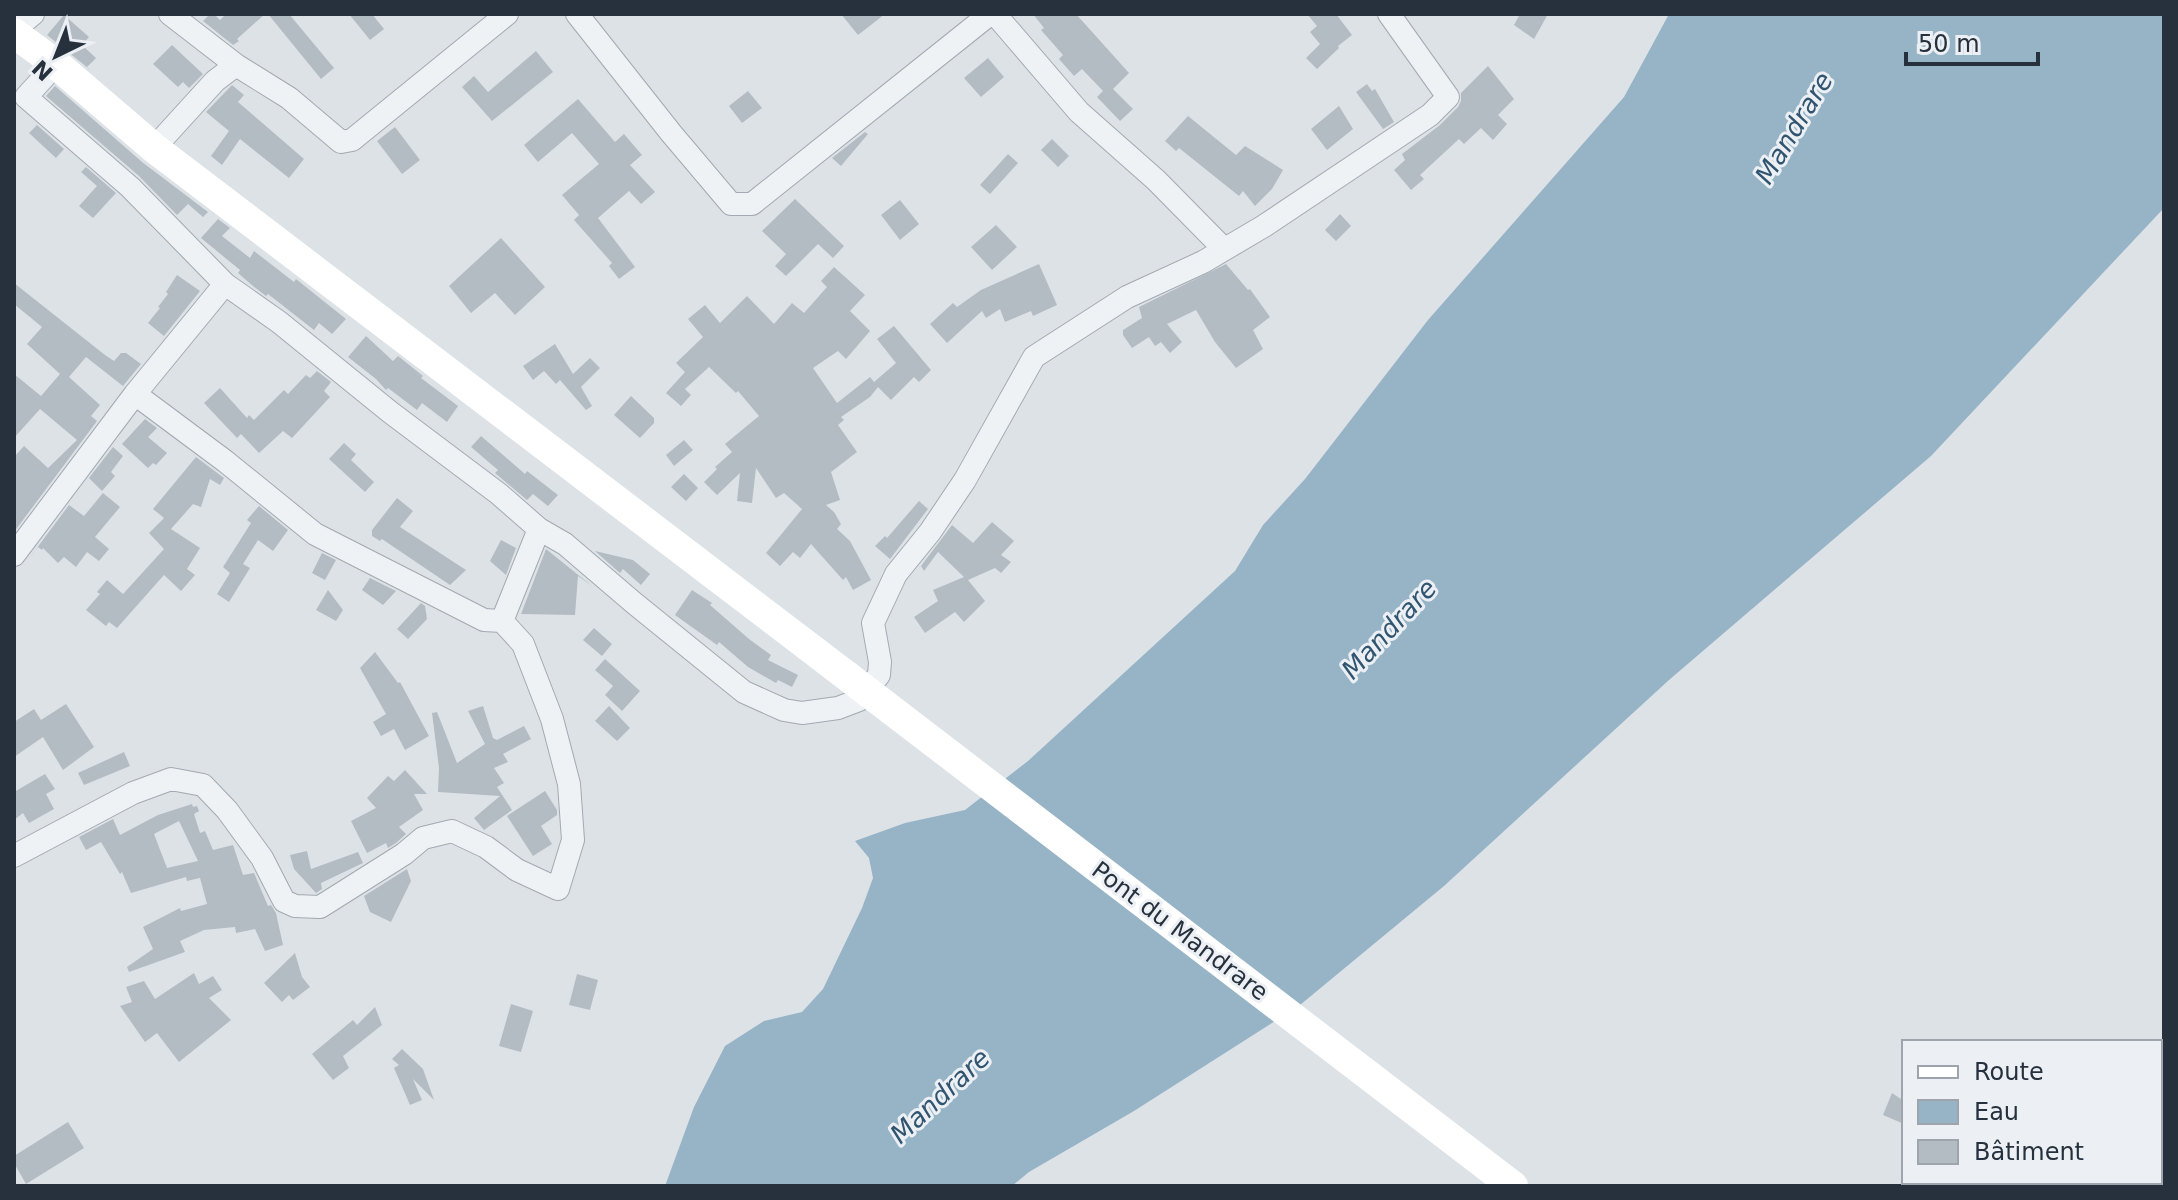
<svg xmlns="http://www.w3.org/2000/svg" width="2178" height="1200" font-family="'DejaVu Sans',sans-serif">
<style>
.water{fill:#97b4c7}
.building{fill:#b4bcc3;fill-rule:evenodd}
.lines{fill:none;stroke-linecap:round;stroke-linejoin:round}
.street-casing{stroke:#a2a9b1;stroke-width:24}
.street{stroke:#eff2f5;stroke-width:22}
.secondary{stroke:#fff;stroke-width:30}
.secondary-bridge{stroke:#fff;stroke-width:30}
.labels{text-anchor:middle;dominant-baseline:central;stroke-width:6;stroke-linejoin:round;paint-order:stroke}
.street-label{font-size:24px;fill:#26313d;stroke:#ecf0f4}
.water-label{font-size:26px;font-style:italic;fill:#315570;stroke:#ecf0f4}
</style>
<rect width="100%" height="100%" fill="#dde2e7"/>
<path class="water" d="M1669 14H2164V208L1931 456 1669 680 1444 886 1300 1005 1134 1111 1029 1172 1012 1186H665L694 1107 725 1046 764 1021 802 1012 823 989 862 908 873 878 869 858 855 841 905 823 965 810 1028 761 1235 571 1263 525 1305 479 1428 320 1624 97Z"/>
<path class="building" d="M210 14H214L220 20 226 14H265L237 39 239 41 233 45 203 21Z
M268 14H289L334 68 321 79Z
M349 14H372L384 29 370 40Z
M841 14H885L858 35Z
M1033 14H1076L1129 73 1113 89 1133 109 1120 121 1097 97 1103 91 1082 69 1074 76 1059 59 1063 55 1041 30 1044 28Z
M1307 14H1336L1352 35 1338 46 1339 48 1317 69 1306 58 1320 44 1310 32 1317 26Z
M1520 14H1548L1534 39 1514 25Z
M64 15 89 37 82 45 96 58 87 67 93 72 47 35Z
M172 45 203 74 189 88 183 82 178 87 153 64Z
M536 51 553 72 492 121 462 87 474 76 488 92Z
M988 58 1004 77 981 97 964 78Z
M1488 66 1514 99 1498 115 1507 124 1493 140 1481 128 1464 144 1459 139 1420 175 1424 179 1411 190 1394 170 1405 160 1402 154 1440 125 1458 107 1461 101V93Z
M1367 84 1372 91 1375 89 1394 122 1383 129 1356 92Z
M232 85 244 95 238 102 304 159 289 178 240 139 222 165 211 156 229 131 206 112Z
M55 86 142 162 208 212 203 217 188 204 177 215 139 176 46 96Z
M748 91 762 108 742 123 729 106Z
M578 99 615 142 624 134 642 155 630 165 655 192 641 204 629 191 598 218 635 267 619 279 609 266 612 263 574 220 579 215 562 195 599 164 572 133 538 162 524 145Z
M1339 106 1353 129 1327 150 1311 129Z
M1188 116 1236 155 1245 146 1283 170 1272 189 1255 206 1243 191 1239 196 1179 148 1176 151 1165 141Z
M37 125 64 149 56 158 29 133Z
M395 127 420 160 402 174 377 141Z
M865 132 868 134 841 166 832 158Z
M1052 139 1069 156 1058 167 1041 150Z
M1008 154 1018 163 990 194 980 185Z
M86 167 116 193 93 218 79 206 97 186 81 172Z
M795 199 844 246 833 258 818 244 786 276 775 266 786 254 762 231Z
M900 200 919 224 900 240 881 215Z
M1340 214 1351 226 1336 241 1325 230Z
M218 219 230 228 222 236 250 258 254 251 294 282 296 279 346 319 332 334 319 323 314 330 268 294 266 296 253 286 238 273 240 270 201 238Z
M996 225 1017 247 992 270 971 247Z
M501 238 545 287 515 315 495 293 471 313 449 286Z
M1039 264 1057 305 1033 316 1031 311 1005 322 1000 309 986 318 982 311 947 343 930 324 953 303 957 307 981 290Z
M1226 264 1248 290 1250 289 1270 317 1253 330 1263 349 1236 368 1215 342 1196 310 1167 324 1182 342 1170 353 1161 342 1155 346 1149 337 1132 348 1123 335V330L1142 318 1139 307Z
M834 267 865 295 850 311 870 331 846 359 838 351 813 368 837 403 870 377 874 382 896 363 877 339 894 326 931 370 919 382 914 377 891 400 878 387 870 397 841 417 844 420 838 425 857 452 831 472 840 500 826 505 834 512 841 524 837 529 850 541 871 580 853 590 846 577 843 580 811 544 800 558 793 552 780 566 766 553 802 509 784 493 776 498 756 468 752 503 737 501 740 473 717 495 704 482 717 469 715 467 732 452 725 444 759 416 738 391 736 393 709 367 685 389 691 395 681 406 666 393 685 372 676 363 703 337 688 319 705 305 720 323 747 296 774 324 792 303 804 313 827 287 821 281Z
M177 275 200 291 164 336 148 323 160 308 158 307 168 294 166 292Z
M14 283 105 355 114 361 121 353H126L141 364 123 386 86 357 69 377 100 405 91 416 97 421 14 532V457L24 446 48 468 77 440 40 409 14 438V374L41 396 60 374 27 344 42 327 14 304Z
M366 336 393 361 398 356 423 376 421 378 458 406 447 422 422 403 417 410 388 388 386 390 376 379 348 357Z
M555 344 573 374 590 358 600 368 581 387 592 406 586 410 560 380 556 384 544 371 533 380 523 366Z
M317 371 331 382 324 391 330 397 292 438 283 431 259 453 241 434 237 438 204 403 220 388 247 418 249 415 254 420 284 390 288 394 306 375 310 378Z
M631 396 654 418V423L640 438 614 415Z
M145 419 157 428 148 437 167 453 156 465 153 463 148 468 122 444Z
M481 436 525 474 527 471 558 495 548 506 533 494 527 500 495 473 498 470 471 447Z
M684 440 693 450 674 466 666 455Z
M344 443 356 454 351 460 374 482 365 492 329 459Z
M113 447 123 456 111 472 115 476 102 491 89 478Z
M196 457 224 478 220 485 210 479 201 507 193 504 171 529 200 548 187 569 195 575 181 591 164 575 117 628 109 622 106 626 86 610 100 594 97 592 107 580 123 594 164 549 149 533 164 518 153 509Z
M684 474 698 488 686 501 671 487Z
M103 493 120 507 95 537 109 549 99 561 87 552 76 567 64 557 58 563 43 548 42 550 38 547 28 560 69 505 84 516Z
M397 498 413 511 400 527 466 570 450 585 382 539 380 541 372 536V530Z
M919 501 928 509 890 559 875 546 885 536 887 538Z
M259 506 288 530 273 551 258 540 243 564 250 568 229 602 217 594 230 573 223 567 251 523 247 520Z
M992 522 1014 541 1001 555 1011 562 1001 573 995 568 968 580 985 601 964 622 955 612 925 633 914 617 938 601 933 590 964 577 938 552 924 571 921 566 952 525 973 543Z
M501 540 516 548 506 575 490 561Z
M546 549 592 586 578 576 575 615 521 614Z
M595 551 633 560 650 574 641 585 623 569 620 573Z
M322 553 336 560 325 580 312 573Z
M370 578 396 591 383 605 362 590Z
M328 590 343 610 336 621 316 610Z
M692 590 712 603 710 605 749 639 771 655 768 660 798 675 792 687 778 680 776 683 748 667 719 642 717 645 675 615Z
M421 603 425 606 427 619 408 639 397 629Z
M594 628 612 644 602 656 583 640Z
M375 652 398 683 400 682 429 736 405 750 394 729 381 736 373 722 386 714 360 668Z
M605 659 640 691 622 711 605 695 613 686 595 670Z
M66 704 94 747 63 770 43 737 14 757V722L34 709 41 720Z
M483 706 493 738 497 740 524 726 531 739 503 754 508 762 494 768 504 783 497 787 512 810 484 830 474 818 500 796 438 792 439 768 432 713 437 712 457 763 485 744 468 711Z
M609 706 630 728 617 741 595 721Z
M124 752 130 766 84 785 78 773Z
M405 770 427 794H414L423 810 399 827 406 834 396 843 388 848 386 843 367 853 351 821 376 808 367 798 388 776 394 781Z
M45 774 55 789 46 794 54 809 29 823 23 813 14 820V792Z
M545 791 557 810V815L541 826 552 844 533 856 507 816Z
M192 804 193 807 197 806 199 811 194 814 200 833 205 831 213 850 233 845 243 875 254 873 268 906 271 905 276 913 283 945 265 951 255 929 236 933 235 927 204 930 180 941 185 952 129 972 127 967 153 949 143 927 180 908 181 911 207 904 200 878 187 881 186 877 131 893 122 872 120 874 101 842 86 850 79 837 113 819 120 835 158 815ZM179 821 198 861 167 868 154 834Z
M307 851 311 869 358 852 363 863 321 883 322 889 316 893 294 869 290 855Z
M407 869 411 881 391 922 370 912 364 896Z
M295 953 302 977 310 987 293 1000 289 995 282 1002 264 983Z
M194 973 199 984 213 976 222 990 209 998 231 1020 179 1062 157 1033 145 1042 120 1006 132 1002 126 987 144 981 155 999Z
M577 974 598 980 590 1010 569 1005Z
M511 1004 533 1011 521 1052 499 1046Z
M375 1007 382 1025 343 1056 349 1068 333 1080 312 1054 353 1020 357 1025Z
M402 1049 423 1069 434 1100 413 1079 422 1100 410 1105 394 1068 399 1065 392 1059Z
M1892 1093 1904 1101V1124L1883 1115Z
M68 1122 84 1148 26 1184 14 1163V1156Z"/>
<g class="lines">
<defs>
<path id="street" d="M170 14 236 65
M577 14 671 133 731 204H752L990 14
M995 14 1079 112 1156 180 1223 248
M14 30 33 14
M56 64 26 97 130 187 225 284 279 322 390 412 499 494 539 529 565 544 634 603 744 692 784 710 802 713 838 708 859 700 879 675 880 662 873 623 896 574 930 532 965 480 1034 357 1127 297 1203 262 1264 226 1430 115 1448 97 1389 14
M154 148 215 81 236 65 289 98 341 142 352 140 507 14
M135 394 225 461 315 534 484 620 502 621
M14 555 135 394 225 284
M14 856 133 793 171 779 203 785 227 810 262 858 284 901 295 906 320 907 404 854 423 838 452 831 486 847 517 870 558 889 573 840 569 784 552 719 523 644 502 621 539 529"/>
</defs>
<use href="#street" class="street-casing"/>
<use href="#street" class="street"/>
<path class="secondary" d="M14 33 56 64 154 148 847 676"/>
<path class="secondary-bridge" d="M847 676 1513 1186"/>
</g>
<g class="labels">
<g class="street-label">
<text transform="translate(1180 931) rotate(37)">Pont du Mandrare</text>
</g>
<g class="water-label">
<text transform="translate(1794 128) rotate(-59)">Mandrare</text>
<text transform="translate(1389 629) rotate(-47)">Mandrare</text>
<text transform="translate(940 1096) rotate(-43)">Mandrare</text>
</g>
</g>
<rect width="2178" height="1200" fill="none" stroke="#26313d" stroke-width="32"/>
<rect x="1902" y="1040" width="260" height="144" fill="#ecf0f4" stroke="#9da4ab" stroke-width="2"/>
<rect x="1918" y="1066" width="40" height="12" fill="#ffffff" stroke="#9da4ab" stroke-width="2"/>
<text x="1974" y="1080" font-size="24" fill="#26313d">Route</text>
<rect x="1918" y="1100" width="40" height="24" fill="#97b4c7" stroke="#9da4ab" stroke-width="2"/>
<text x="1974" y="1120" font-size="24" fill="#26313d">Eau</text>
<rect x="1918" y="1140" width="40" height="24" fill="#b4bcc3" stroke="#9da4ab" stroke-width="2"/>
<text x="1974" y="1160" font-size="24" fill="#26313d">Bâtiment</text>
<g transform="translate(56 56) rotate(223)" stroke="#ecf0f4" stroke-width="6" paint-order="stroke">
<path d="M0-6L14 30L0 20L-14 30Z" fill="#26313d"/>
<text y="-12" font-size="22" font-weight="bold" text-anchor="middle" fill="#26313d">N</text>
</g>
<path d="M1906 52v12h132v-12" fill="none" stroke="#26313d" stroke-width="4"/>
<text x="1918" y="52" font-size="24" fill="#26313d" stroke="#ecf0f4" stroke-width="6" paint-order="stroke">50 m</text>
</svg>
